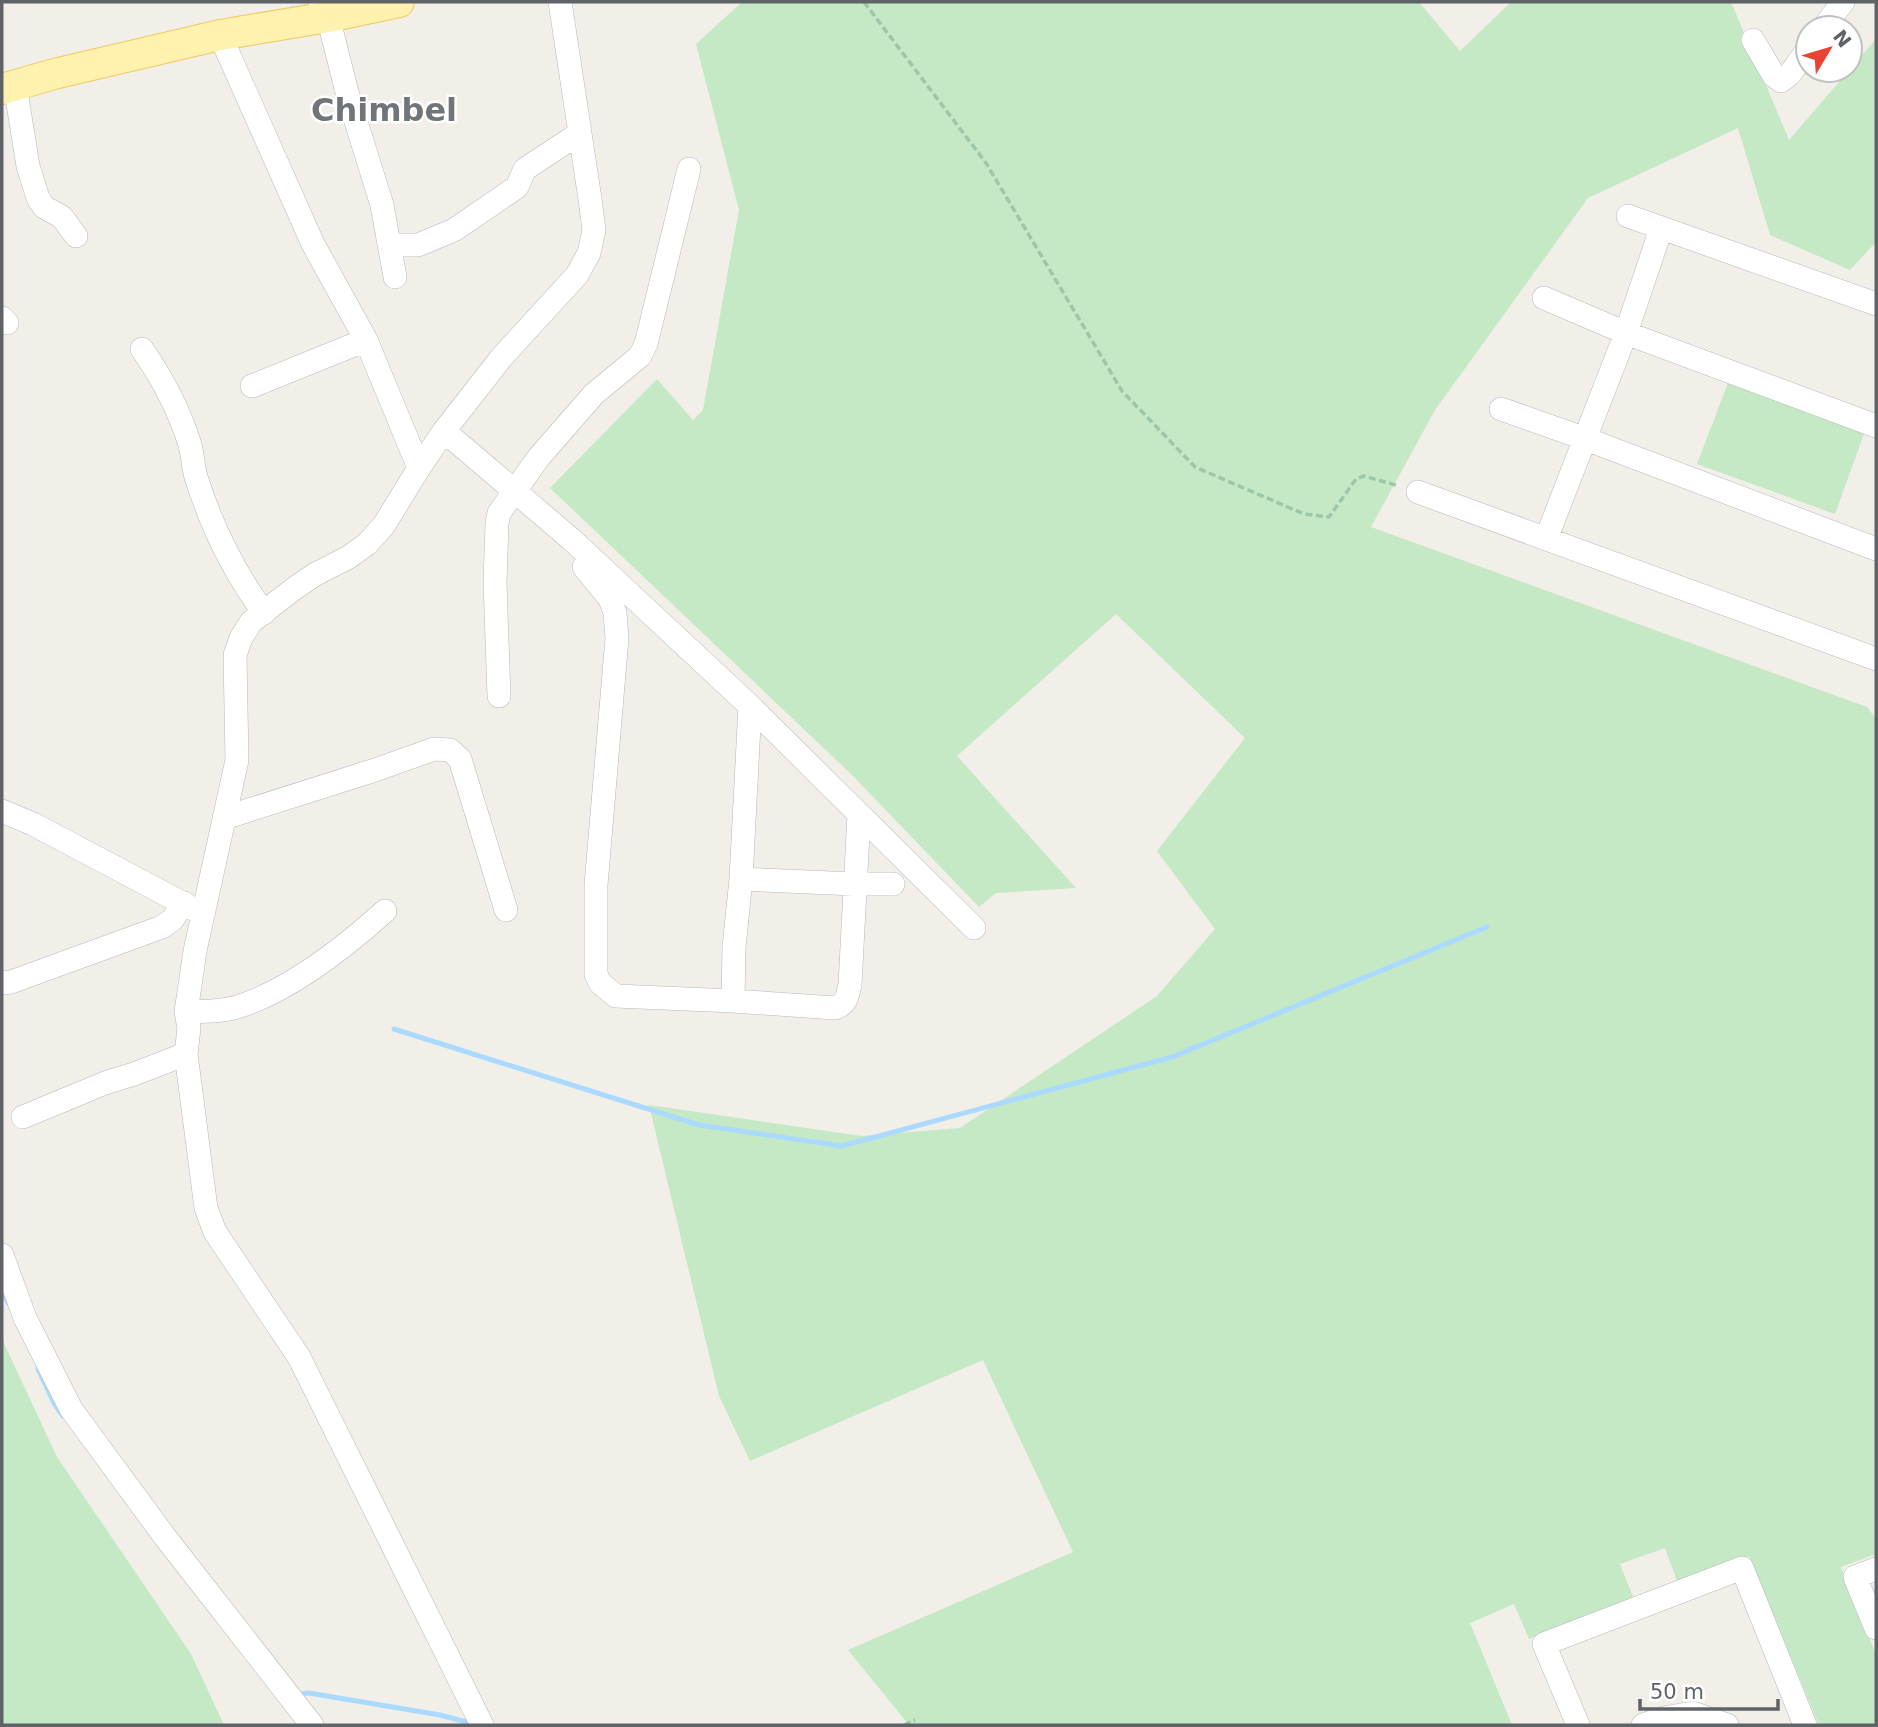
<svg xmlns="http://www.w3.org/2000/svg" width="1878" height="1727" font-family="'DejaVu Sans',sans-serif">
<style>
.green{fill:#c5e8c5}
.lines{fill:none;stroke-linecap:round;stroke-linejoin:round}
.stream{stroke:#aadaff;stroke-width:5}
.minor-casing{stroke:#b5b8bc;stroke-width:24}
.major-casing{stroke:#f2c960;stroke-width:32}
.path{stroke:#9cc7a9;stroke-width:3.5;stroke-dasharray:7 3.5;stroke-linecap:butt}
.minor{stroke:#fff;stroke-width:23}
.major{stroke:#fff2af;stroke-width:30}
.labels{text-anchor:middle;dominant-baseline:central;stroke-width:5;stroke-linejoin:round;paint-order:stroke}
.district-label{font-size:32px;font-weight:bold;fill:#70757a;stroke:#fff}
</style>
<rect width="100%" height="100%" fill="#f1efe8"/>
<path class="green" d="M742 2H1419L1460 51 1511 2H1731L1789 140 1876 39V242L1850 270 1770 235 1738 128 1588 198 1435 410 1371 527 1867 707 1876 719V1554L1841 1567 1876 1655V1725H1819L1749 1556 1678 1584 1665 1548 1620 1564 1633 1597 1529 1639 1514 1604 1470 1623 1512 1725H909L848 1650 1073 1552 983 1360 750 1461 719 1396 649 1105 861 1136 960 1128 1157 996 1215 929 1157 851 1245 738 1116 614 957 756 1076 888 996 893 979 907 852 775 550 488 657 379 693 420 703 410 739 210 696 44Z
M1728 383 1864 434 1835 514 1697 464Z
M2 1339 57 1457 191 1654 224 1725H2Z"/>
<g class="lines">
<path class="stream" d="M394 1029 699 1125 842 1146 1172 1057 1487 927
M2 1290 8 1303
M38 1369 55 1405 63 1416
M298 1694 309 1693 440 1715 474 1724"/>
<defs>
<path id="minor" d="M320 2 328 17 348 96 382 205 395 277
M1823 28 1843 2
M220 35 313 244 366 340 419 468 384 525 367 544 349 557 314 575 295 588 251 622 241 638 235 655 237 760 195 951 186 1012 189 1028 186 1054 206 1208 215 1232 299 1357 482 1725
M1753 40 1774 76 1781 81 1790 74 1808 49
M15 85 28 166 38 198 44 207 62 217 76 236
M1628 216 1876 304
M389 245H418L454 230 517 187 525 169 580 133
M1544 298 1626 333 1876 426
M2 318 7 323
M142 349C162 378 180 412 190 445 193 456 193 467 196 477 211 525 234 572 264 613
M252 386 366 340
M1501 409 1586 439 1876 549
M444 431 571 539 750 706 974 928
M419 468 444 431 501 358 577 275 589 253 594 230 590 199 560 2
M1418 492 1876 659
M1546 539 1626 333 1661 229
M584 567 610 599 615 613 617 638 596 885V974L600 983 616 996 733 1001
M499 696 495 583 497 523 499 513 539 457 594 394 640 356 646 344 689 169
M750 706 741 879 734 947 733 1001 835 1008C847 1004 847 996 850 985L859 814
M2 811 33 824 203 914
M224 818 375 770 434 749 450 750 460 759 506 910
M741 879 855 884H893
M2 983 11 982 162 927 172 920 184 903
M186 1012C203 1011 224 1012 240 1006 292 989 345 947 385 911
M23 1117 105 1083 134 1074 186 1054
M2 1255 25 1318 71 1409 165 1537 312 1725
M1876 1569 1855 1577 1876 1628
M1578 1725 1544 1644 1742 1568 1805 1725
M1643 1725 1663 1718 1693 1713 1727 1725"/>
<path id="major" d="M2 89 54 74 220 35 328 17 399 2"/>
</defs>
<use href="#minor" class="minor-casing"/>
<use href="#major" class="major-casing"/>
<path class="path" d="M864 2 986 163 1122 391 1195 467 1304 514 1329 517 1356 479 1364 476 1399 486
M904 1725 915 1720"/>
<use href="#minor" class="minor"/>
<use href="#major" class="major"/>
</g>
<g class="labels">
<g class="district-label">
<text x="384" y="110">Chimbel</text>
</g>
</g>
<rect width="1878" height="1727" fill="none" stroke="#5f6368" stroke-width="7"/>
<g transform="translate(1829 49) rotate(52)"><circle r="33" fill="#ffffff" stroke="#bfc1c3" stroke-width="2"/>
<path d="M0-5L12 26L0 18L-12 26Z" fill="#ea4335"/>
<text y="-10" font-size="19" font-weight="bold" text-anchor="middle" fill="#5f6368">N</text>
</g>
<path d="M1640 1699v10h138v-10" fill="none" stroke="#5f6368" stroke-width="3.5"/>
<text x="1650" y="1699" font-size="21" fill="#5f6368" stroke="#ffffff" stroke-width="5" paint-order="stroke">50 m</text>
</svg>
